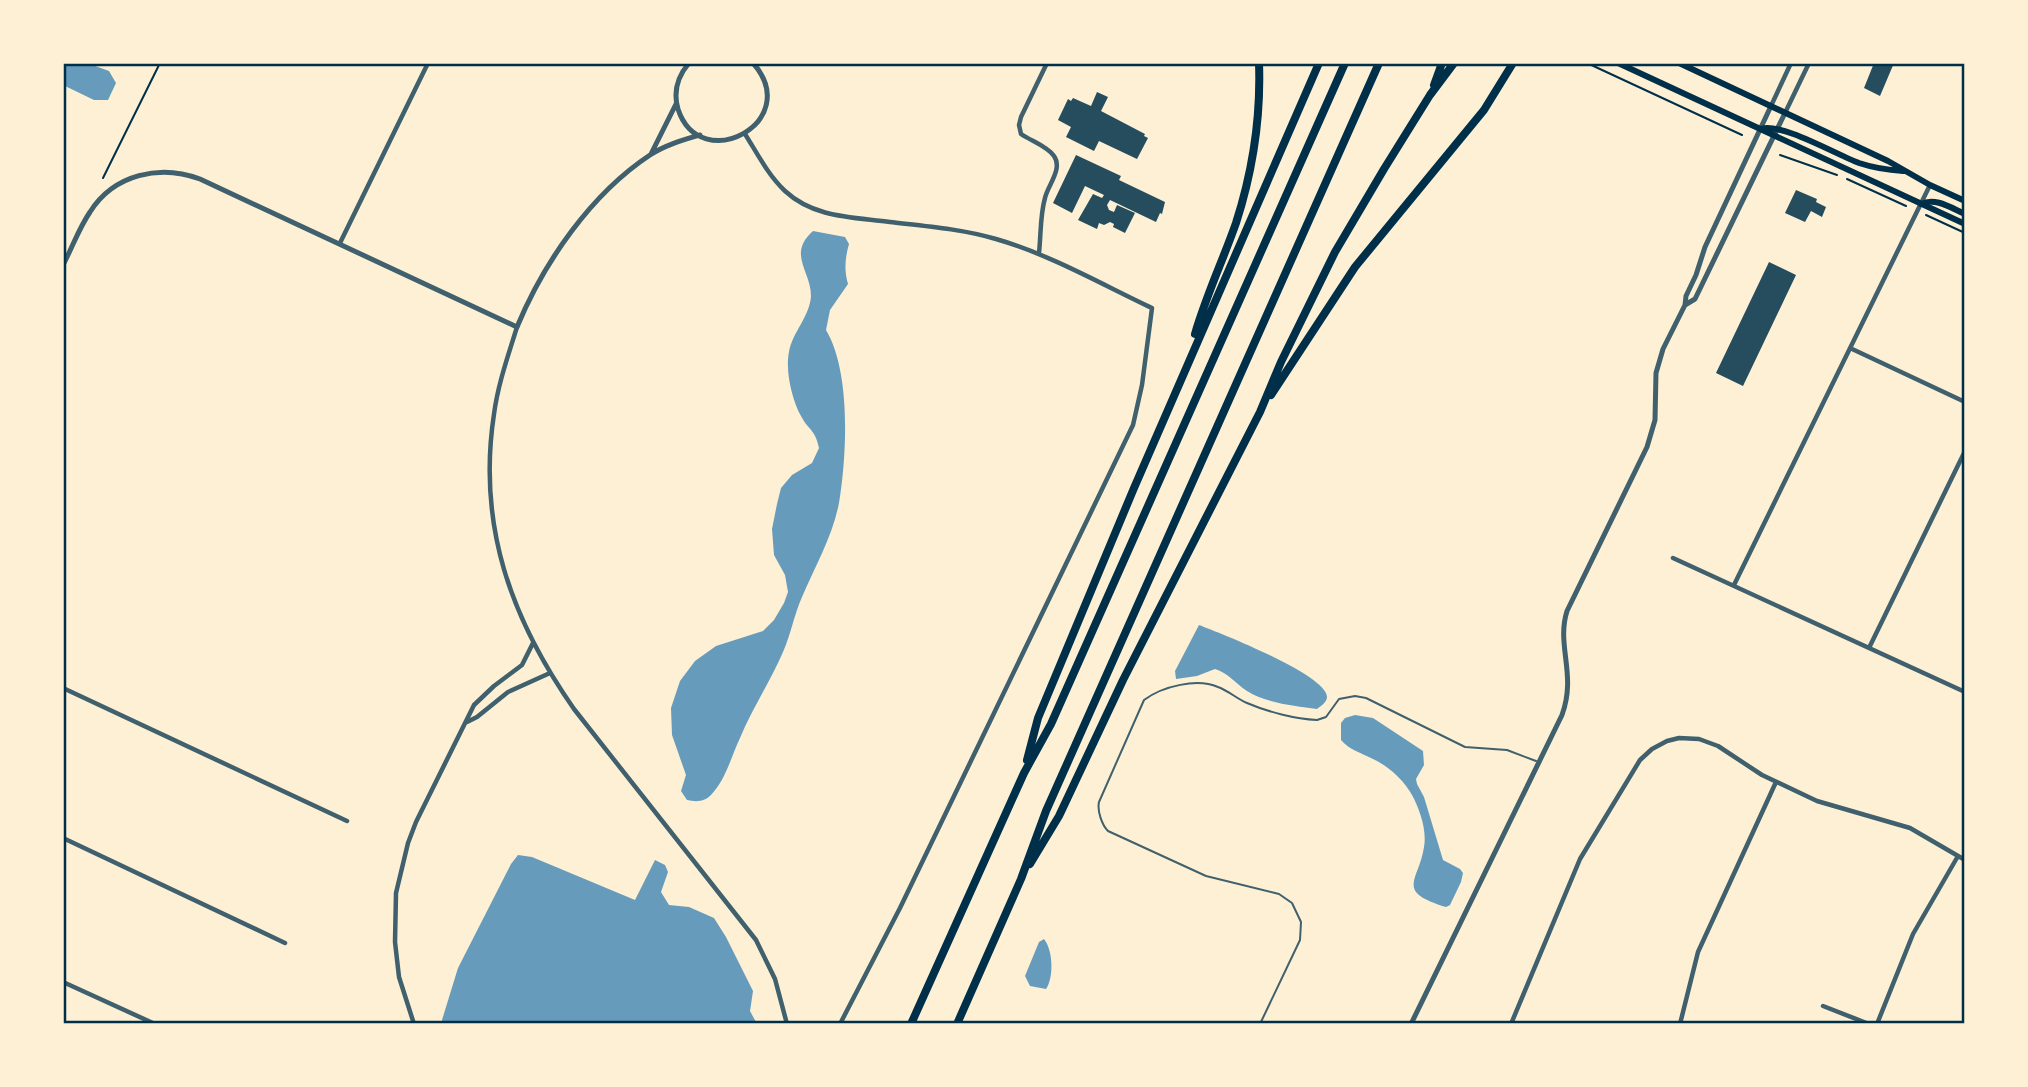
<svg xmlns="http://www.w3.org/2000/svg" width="2028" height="1087" font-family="'PT Sans',sans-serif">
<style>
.water{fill:#669bbc}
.building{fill:#264d5e}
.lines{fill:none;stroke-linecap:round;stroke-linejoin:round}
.path{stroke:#003049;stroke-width:2}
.service{stroke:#3f606c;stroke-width:2}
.minor{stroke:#3f606c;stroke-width:4.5}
.tertiary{stroke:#3f606c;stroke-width:5}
.secondary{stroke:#003049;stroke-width:6}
.motorway{stroke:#003049;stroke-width:8}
.neatline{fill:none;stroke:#003049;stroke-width:2.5}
</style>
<rect width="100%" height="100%" fill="#fdf0d5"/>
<path class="water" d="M63 63H87L109 71 116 83 108 100H94L63 85Z
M813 231 845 237 849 244C845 258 844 270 848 284L830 310 826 330C851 372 847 454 839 503 833 535 815 567 802 597 794 615 791 634 783 652 770 682 752 709 740 738 731 757 726 779 711 795 704 802 696 802 687 800L681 791 686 775 672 735 671 708 680 681 695 661 716 646 763 631 774 620 784 603 788 592 785 575 774 555 772 529 777 504 781 488 792 475 812 463 819 448C815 429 809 431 801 416 792 400 785 370 789 352 792 333 810 316 811 296 811 271 787 254 813 231Z
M1199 625C1220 633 1327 675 1327 697 1327 702 1321 706 1317 709 1295 706 1266 703 1247 691 1235 683 1228 673 1215 669L1197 676 1176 679 1175 671Z
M1355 715 1373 718 1423 751 1424 765 1416 779 1417 784 1424 797 1443 860 1460 869 1463 873 1461 882 1450 905 1446 907C1394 891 1419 881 1424 847 1427 830 1420 810 1412 795 1404 780 1388 766 1373 759 1360 752 1351 751 1341 740V723L1345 718Z
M518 855 532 857 635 900 655 860 665 865 668 872 661 892 669 905 689 907 714 918 726 937 753 991 750 1011 757 1024H443L442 1020 458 968 511 864Z
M1044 939C1053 950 1054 977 1046 989L1030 986 1025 976 1039 942Z"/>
<path class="building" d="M1874 63H1894L1880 96 1864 88Z
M1097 92 1108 97 1101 111 1145 134 1144 136 1148 138 1137 159 1099 141 1094 151 1066 137 1071 127 1058 120 1068 99 1071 101 1073 98 1091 106Z
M1076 155 1121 176 1119 180 1165 202 1162 214 1160 213 1156 222 1110 200 1107 205 1109 210 1114 212 1117 205 1135 213 1125 233 1113 227 1114 224 1110 222 1104 225 1099 223 1097 229 1078 220 1093 194 1102 198 1104 195 1085 186 1072 213 1053 203Z
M1796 190 1817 199 1816 202 1826 207 1822 217 1811 211 1805 222 1785 213Z
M1769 262 1796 275 1743 386 1716 373Z"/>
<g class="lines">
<path class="path" d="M1587 63 1742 135
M1780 155 1837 175
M103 178 160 63
M1847 179 1906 206
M1926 215 1965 233"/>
<path class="service" d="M1260 1024 1300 940 1301 922 1292 903 1279 894 1206 876 1108 831C1102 825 1097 811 1099 802L1144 700C1163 686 1197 678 1218 687 1229 691 1237 699 1247 703 1268 712 1295 719 1317 720L1326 717 1339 699 1355 696 1366 698 1465 747 1507 750 1536 761"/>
<path class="minor" d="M1771 106 1791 63
M1785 113 1809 63
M745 134C757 153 768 175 785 191 814 218 853 217 890 222 925 226 962 229 996 239 1051 255 1101 284 1152 308L1142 385 1133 425 900 908 840 1024
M340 243 428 63
M1039 253C1041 235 1040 215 1045 198 1048 185 1063 169 1054 156 1047 146 1031 141 1021 134L1019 125 1021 117 1047 63
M517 327C508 356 498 384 494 414 477 525 511 619 574 709L756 940 775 979 787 1024
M1850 348 1965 402
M1673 558 1965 692
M1734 585 1930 185
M1869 648 1965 451
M63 688 347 821
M467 722 477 717 508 692 550 673
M63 838 285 943
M63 982 155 1024
M1823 1006 1869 1024
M414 1024 399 977 395 942 396 893 408 843 416 822 474 705 494 686 522 665 533 643
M1511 1024 1580 859 1640 760 1652 749 1667 741 1679 738 1699 739 1718 746 1762 775 1817 801 1910 828 1965 860
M1680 1024 1698 952 1776 782
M1877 1024 1913 934 1958 856"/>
<path class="tertiary" d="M689 63C678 76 673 92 678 109 700 177 805 122 753 63
M651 154 676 104
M63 265C72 248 79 228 90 212 114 174 160 164 200 179L517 327C544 262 591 194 650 155 665 145 683 140 700 135
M1685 305 1695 299 1785 113
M1411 1024 1562 715C1577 674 1556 646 1567 611L1647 447 1655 420 1656 373 1663 349 1685 305 1686 296 1696 275 1705 247 1771 106"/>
<path class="secondary" d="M1618 63 1965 224
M1679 63 1888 161 1930 185 1965 201
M1761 129C1781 122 1837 155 1859 163 1874 168 1887 170 1903 171
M1921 204C1936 197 1951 208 1965 214"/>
<path class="motorway" d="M1434 85 1442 63
M1195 334C1206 296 1223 260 1236 223 1253 170 1261 118 1259 63
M1271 395 1355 267 1484 110 1513 63
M1027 760 1038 718 1134 488 1319 63
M1030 864 1059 816 1123 680 1260 412 1281 362 1335 252 1384 169 1430 95 1454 63
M911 1024 1024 773 1051 724 1345 63
M957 1024 1021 879 1046 811 1379 63"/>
</g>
<rect width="2028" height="1087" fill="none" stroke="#fdf0d5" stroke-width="130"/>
<rect x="65" y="65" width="1898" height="957" class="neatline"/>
</svg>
